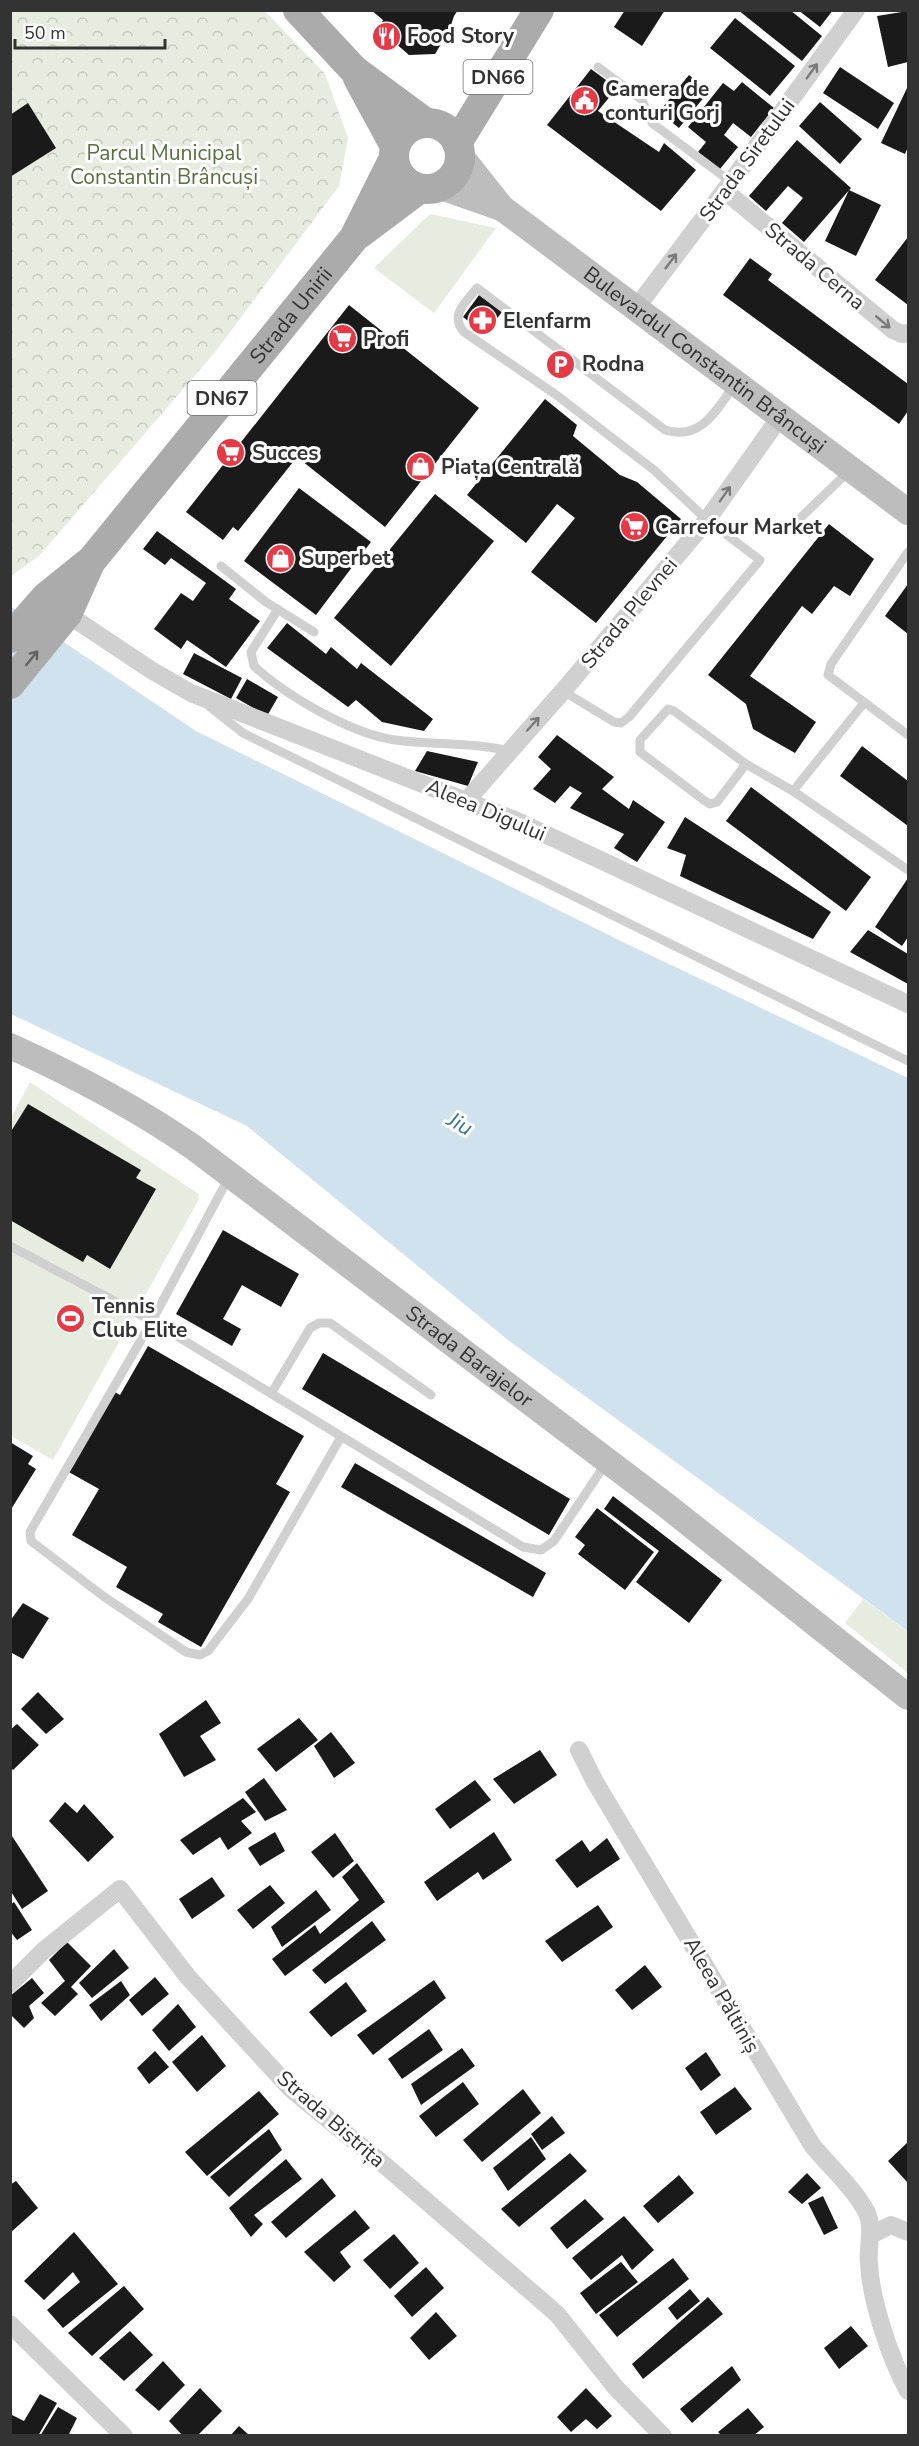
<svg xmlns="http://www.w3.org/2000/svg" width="919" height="2446" font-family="'Nunito Sans',sans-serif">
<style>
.green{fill:#e6ecdf}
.forest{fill:url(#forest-crowns)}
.water{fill:#cfe2ee}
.building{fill:#1a1a1a}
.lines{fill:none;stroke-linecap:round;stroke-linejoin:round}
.lane{stroke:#d0d0d0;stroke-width:9}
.street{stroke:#d0d0d0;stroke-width:18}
.secondary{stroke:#bdbdbd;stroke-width:26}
.primary{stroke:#ababab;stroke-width:30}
.oneway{stroke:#7a7a7a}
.oneway2{stroke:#636363}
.labels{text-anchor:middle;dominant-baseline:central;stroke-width:6;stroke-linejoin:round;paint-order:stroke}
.shield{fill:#fff;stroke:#707070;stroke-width:1.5}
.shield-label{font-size:20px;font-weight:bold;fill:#333}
.poi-label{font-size:21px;font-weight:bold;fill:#333;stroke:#fff;text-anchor:start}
.park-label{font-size:21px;fill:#56703f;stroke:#fff}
.street-label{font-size:21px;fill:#333;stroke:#fff}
.water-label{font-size:22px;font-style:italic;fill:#3f7597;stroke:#fff}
</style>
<defs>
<pattern id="forest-crowns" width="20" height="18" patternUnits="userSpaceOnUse" patternTransform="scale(1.5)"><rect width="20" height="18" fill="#e6ecdf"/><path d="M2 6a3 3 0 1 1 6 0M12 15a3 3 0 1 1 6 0" fill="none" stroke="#c6cbc0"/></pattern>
</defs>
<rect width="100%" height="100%" fill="#fff"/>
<path class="green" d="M430 214 496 228 434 313 374 268Z
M30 1082 199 1194 198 1201 53 1460 11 1436V1118Z
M863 1599 908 1631V1673L845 1623Z"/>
<path class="forest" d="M11 11H265L325 74 348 138 339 186 216 351 39 556 11 576Z"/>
<path class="water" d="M10 606 196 731 629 945 908 1078V1631L508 1340 247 1126 11 1014Z"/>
<path class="building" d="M371 10H458L454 16 449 31 435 54 409 55 379 29 383 20Z
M625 10H665L642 46 614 27Z
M738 10H790L822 36 802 61Z
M798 10H833L820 27Z
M908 11V62L888 67 877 16Z
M735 18 795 66 770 96 710 48Z
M840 67 894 103 878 129 823 93Z
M591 69 617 88 598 111 659 152 664 143 696 170 661 211 547 125Z
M689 75 709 91 679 128 659 112Z
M742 82 774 108 751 137 733 123 724 135 738 147 720 169 698 152 706 142 688 127 723 83 734 91Z
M907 88 908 147 905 154 881 143Z
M820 102 862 139 840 164 799 126Z
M28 103 56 148 10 177V115Z
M797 140 851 188 804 242 782 223 803 198 788 186 766 211 749 196Z
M849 190 881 205 856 256 825 241Z
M908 237V305L875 280Z
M750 258 772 274 768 280 908 384V411L899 424 723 295Z
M479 295 502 312 485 334 463 317Z
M349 305 479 408 385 527 297 457 238 531 233 527 223 540 186 512Z
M545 399 577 425 573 436 620 475 637 482 681 519 596 623 531 572 575 518 557 504 526 543 467 495Z
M299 488 371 542 316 615 244 561Z
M435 494 494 541 391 666 334 618Z
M829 524 874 559 850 596 834 586 812 614 802 606 750 676 816 722 795 753 753 729 746 704 708 675Z
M157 531 236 589 229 599 260 621 226 667 187 640 181 649 154 629 181 593 193 601 206 583 171 558 165 565 143 549Z
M908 584V634L885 616Z
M287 623 326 654 331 647 357 669 361 663 433 719 424 731 382 722 356 700 348 707 267 648Z
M194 653 242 678 231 699 183 674Z
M247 679 278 697 267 716 236 698Z
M557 735 614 777 602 789 629 809 633 800 665 822 637 862 614 848 624 834 570 808 582 793 570 786 555 803 533 789 551 769 538 757Z
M862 746 908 781V826L840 776Z
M427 751 478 762 468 786 415 771Z
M751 787 871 877 846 911 726 821Z
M685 817 831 912 813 939 680 876 686 855 667 848Z
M908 878V937L902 946 875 927Z
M868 930 908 954V984L850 952Z
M28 1104 141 1170 136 1178 156 1189 110 1269 87 1255 83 1262 10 1220V1133Z
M223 1230 299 1274 281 1307 242 1285 223 1319 241 1329 232 1346 176 1314Z
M148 1346 304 1436 276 1484 290 1492 201 1647 158 1622 163 1614 116 1587 127 1567 72 1535 99 1489 67 1471 113 1391 120 1395Z
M323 1353 570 1499 549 1535 302 1389Z
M10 1442 33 1456 28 1464 36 1469 10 1511Z
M355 1463 546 1573 533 1597 341 1487Z
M613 1496 722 1580 689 1623 636 1582 659 1551 604 1509Z
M597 1508 654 1552 625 1590 578 1554 585 1545 575 1537Z
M23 1603 49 1618 23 1659 10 1652V1621Z
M38 1692 64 1719 46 1734 21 1709Z
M206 1700 221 1723 200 1736 216 1760 184 1777 159 1734Z
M299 1718 318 1740 276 1772 257 1749Z
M17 1724 39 1745 13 1770 10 1767V1730Z
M331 1732 355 1763 334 1778 314 1746Z
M540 1750 557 1775 514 1804 493 1779Z
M264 1778 287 1810 265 1821 245 1792Z
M475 1780 491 1800 450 1829 435 1809Z
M243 1798 256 1812 241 1821 252 1833 228 1850 220 1837 193 1855 180 1840Z
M65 1802 77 1813 84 1804 114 1837 88 1862 49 1821Z
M275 1832 285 1851 260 1866 248 1848Z
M494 1832 512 1860 483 1880 478 1872 437 1901 424 1882Z
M10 1833 48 1891 22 1909 10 1890Z
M335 1833 354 1861 333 1878 311 1852Z
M607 1838 620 1859 577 1888 555 1860 582 1840 590 1852Z
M357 1863 385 1902 285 1976 272 1959 315 1925 320 1934 359 1900 342 1877Z
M212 1877 225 1896 192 1919 179 1899Z
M270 1885 285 1903 253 1929 237 1910Z
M316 1890 331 1910 282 1947 271 1927Z
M14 1902 32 1930 17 1940 10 1931V1905Z
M598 1905 613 1927 562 1962 545 1941Z
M372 1921 386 1940 325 1984 312 1970Z
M67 1942 91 1966 71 1987 78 1994 55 2016 41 2003 65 1981 49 1960Z
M114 1949 129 1968 92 1998 79 1983Z
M645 1965 662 1987 632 2010 615 1990Z
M155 1977 169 1994 142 2016 129 2000Z
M32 1978 44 1993 29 2006 34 2018 24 2028 10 2014V1996Z
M434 1980 446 1998 373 2055 357 2035Z
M121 1981 130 1995 101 2021 89 2005Z
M346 1982 367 2011 331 2037 309 2012Z
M178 2004 196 2027 169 2051 152 2030Z
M429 2029 443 2050 402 2079 388 2059Z
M202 2035 226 2066 197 2092 172 2062Z
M462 2048 475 2066 421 2105 411 2084Z
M155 2051 169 2067 149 2084 137 2068Z
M706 2052 721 2075 701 2091 685 2068Z
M463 2082 479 2104 436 2137 419 2116Z
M735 2087 752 2109 716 2135 700 2112Z
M523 2089 541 2113 482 2162 463 2140Z
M259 2091 279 2114 207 2176 185 2152Z
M552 2116 565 2133 542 2150 531 2134Z
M269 2129 282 2150 229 2197 210 2177Z
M531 2137 546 2159 508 2191 493 2168Z
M908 2142V2183L888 2161Z
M570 2153 587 2171 519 2227 501 2209Z
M286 2159 302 2179 254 2215 263 2224 251 2237 229 2208Z
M807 2173 821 2188 802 2204 788 2192Z
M679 2175 694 2193 658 2223 643 2206Z
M322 2178 336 2196 286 2238 271 2222Z
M16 2181 38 2208 10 2233V2185Z
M823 2196 838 2228 824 2235 808 2203Z
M585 2199 604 2219 567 2249 550 2228Z
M355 2210 370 2228 340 2252 351 2267 334 2282 304 2252Z
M624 2216 654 2250 632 2270 622 2255 591 2280 572 2258Z
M74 2232 118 2284 63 2328 47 2310 80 2282 73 2272 44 2300 24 2281Z
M394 2234 419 2263 390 2289 363 2260Z
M673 2258 689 2279 617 2337 599 2315Z
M621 2262 638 2282 596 2314 580 2293Z
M426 2267 444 2288 412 2317 394 2296Z
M124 2286 144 2309 92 2356 68 2333Z
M690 2289 700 2301 677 2320 668 2308Z
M708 2297 723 2314 643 2379 632 2364Z
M436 2312 457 2336 429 2360 410 2338Z
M851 2326 868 2346 839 2369 824 2348Z
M130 2331 153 2355 124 2381 99 2358Z
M163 2361 185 2385 159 2411 135 2390Z
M732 2366 741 2380 692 2423 680 2409Z
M200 2388 222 2411 197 2436H183L169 2421Z
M586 2388 612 2416 597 2429 586 2419 571 2432 557 2417Z
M40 2394 57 2403 38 2436H10V2414L24 2421Z
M58 2407 77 2418 68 2436H40Z
M748 2408 764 2427 753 2436H722L718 2432Z
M239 2426 250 2436H230Z"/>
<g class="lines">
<path class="lane" d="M598 67 642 100 652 123 731 182
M792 526 849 471
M908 552 831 664 828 675 908 735
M221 566 266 602 314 632
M278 609 251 652 254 666C286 696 352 734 395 740 433 745 471 742 509 751
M563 691 614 722 621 723 629 717 760 560 707 520 654 470 555 394 464 332C449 315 466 302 477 288L665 430C702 441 716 410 735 384
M210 707 243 733 908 1061
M668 709 674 711 746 764 717 802 710 804 705 801 640 752V740Z
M746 764 793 791 908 870
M793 791 864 703
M229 1177 152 1321 30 1532 31 1541 103 1596 186 1652 200 1655 208 1651 248 1599 341 1437
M10 1246 152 1321 523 1547 541 1550 554 1541 606 1463
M271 1394 310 1328 319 1323H330L431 1395"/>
<path class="street" d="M725 191 893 330 902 334 908 333
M636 308 731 182 856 10
M67 614 151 670 191 693 517 821 908 1004
M467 800 563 691 707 520 780 417
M579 1750 595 1782 812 2145C830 2167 854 2188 867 2213 874 2229 867 2247 869 2264 871 2301 890 2358 908 2391
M10 1984 43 1951 120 1889 188 1977 291 2089 388 2168 557 2314 616 2388 663 2436
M871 2235 891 2225 908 2232
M10 2324 124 2436"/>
<g class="secondary">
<path id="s1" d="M460 155 502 208 908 512"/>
<path d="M441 187 501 208"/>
<path id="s2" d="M10 1046C74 1075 135 1107 193 1147L667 1506 908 1697"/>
</g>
<g class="primary">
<path d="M298 10 354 70 426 123"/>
<path d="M358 78 395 146"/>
<circle cx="427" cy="156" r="33"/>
<path d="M457 143 539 10"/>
<path d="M359 234 419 189"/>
<path id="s3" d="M10 638 46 597 92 560 354 238 393 160"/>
<path d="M10 684 67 614 89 565"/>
</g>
</g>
<defs><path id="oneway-shaft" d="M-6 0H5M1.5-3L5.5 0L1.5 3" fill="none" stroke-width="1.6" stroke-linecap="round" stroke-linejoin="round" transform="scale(1.5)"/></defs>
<g class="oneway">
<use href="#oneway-shaft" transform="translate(812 71) rotate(-54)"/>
<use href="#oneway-shaft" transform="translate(671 261) rotate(-53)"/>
<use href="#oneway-shaft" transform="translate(883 322) rotate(40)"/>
<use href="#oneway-shaft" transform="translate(725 494) rotate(-55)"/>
<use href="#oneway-shaft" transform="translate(533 724) rotate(-48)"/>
</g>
<use class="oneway2" href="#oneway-shaft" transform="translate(32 658) rotate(-51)"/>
<defs>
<symbol id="restaurant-disc" viewBox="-11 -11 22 22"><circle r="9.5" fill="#e63946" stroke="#fff"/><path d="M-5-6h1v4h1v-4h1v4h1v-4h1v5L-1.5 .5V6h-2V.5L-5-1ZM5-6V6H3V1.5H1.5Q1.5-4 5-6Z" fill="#fff"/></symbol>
<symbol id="civic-disc" viewBox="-11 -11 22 22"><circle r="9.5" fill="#e63946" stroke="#fff"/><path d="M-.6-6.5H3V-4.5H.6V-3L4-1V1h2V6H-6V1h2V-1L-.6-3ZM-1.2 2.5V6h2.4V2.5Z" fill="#fff"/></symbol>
<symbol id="pharmacy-disc" viewBox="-11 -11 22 22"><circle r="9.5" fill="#e63946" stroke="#fff"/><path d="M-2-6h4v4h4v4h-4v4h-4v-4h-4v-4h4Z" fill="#fff"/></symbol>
<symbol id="supermarket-disc" viewBox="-11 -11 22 22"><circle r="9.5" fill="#e63946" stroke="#fff"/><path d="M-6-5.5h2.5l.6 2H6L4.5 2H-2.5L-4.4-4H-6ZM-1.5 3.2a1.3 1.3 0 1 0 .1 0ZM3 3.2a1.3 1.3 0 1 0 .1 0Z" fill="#fff"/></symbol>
<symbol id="parking-disc" viewBox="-11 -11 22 22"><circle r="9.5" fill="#e63946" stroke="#fff"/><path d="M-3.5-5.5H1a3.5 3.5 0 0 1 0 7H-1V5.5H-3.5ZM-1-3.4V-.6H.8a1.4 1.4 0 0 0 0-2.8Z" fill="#fff"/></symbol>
<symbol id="shop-disc" viewBox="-11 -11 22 22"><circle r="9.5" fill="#e63946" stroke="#fff"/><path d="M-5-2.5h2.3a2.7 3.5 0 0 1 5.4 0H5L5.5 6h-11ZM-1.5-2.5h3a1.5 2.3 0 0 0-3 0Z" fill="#fff"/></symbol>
<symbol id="stadium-disc" viewBox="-11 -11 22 22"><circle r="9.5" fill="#e63946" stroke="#fff"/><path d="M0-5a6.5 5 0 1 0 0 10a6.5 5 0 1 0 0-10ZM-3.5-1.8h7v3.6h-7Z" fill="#fff"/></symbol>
</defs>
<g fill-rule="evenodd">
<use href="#restaurant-disc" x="370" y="20" width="33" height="33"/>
<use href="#civic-disc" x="568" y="84" width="33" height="33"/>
<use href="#pharmacy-disc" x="466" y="304" width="33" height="33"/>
<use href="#supermarket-disc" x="326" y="322" width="33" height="33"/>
<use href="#parking-disc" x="544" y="348" width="33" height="33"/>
<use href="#supermarket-disc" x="214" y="436" width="33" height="33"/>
<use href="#shop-disc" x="404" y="450" width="33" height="33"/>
<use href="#supermarket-disc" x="618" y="510" width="33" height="33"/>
<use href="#shop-disc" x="264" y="542" width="33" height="33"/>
<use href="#stadium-disc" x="54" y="1302" width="33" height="33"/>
</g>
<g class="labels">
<g class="shield">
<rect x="463.5" y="60" width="69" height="34" rx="4.5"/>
<rect x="187.5" y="381" width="69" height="34" rx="4.5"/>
</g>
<g class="shield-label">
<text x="498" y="77">DN66</text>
<text x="222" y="398">DN67</text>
</g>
<g class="poi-label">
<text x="407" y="36">Food Story</text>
<text x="605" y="89">Camera de<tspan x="605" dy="24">conturi Gorj</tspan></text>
<text x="503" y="321">Elenfarm</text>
<text x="363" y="339">Profi</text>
<text x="582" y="364">Rodna</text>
<text x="252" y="453">Succes</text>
<text x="441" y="467">Piața Centrală</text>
<text x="655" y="527">Carrefour Market</text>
<text x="301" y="558">Superbet</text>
<text x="92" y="1306">Tennis<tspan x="92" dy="24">Club Elite</tspan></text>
</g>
<g class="park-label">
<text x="164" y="153">Parcul Municipal<tspan x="164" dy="24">Constantin Brâncuși</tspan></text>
</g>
<g class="street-label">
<text transform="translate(747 160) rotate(-54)">Strada Siretului</text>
<text transform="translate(815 266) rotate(40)">Strada Cerna</text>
<text stroke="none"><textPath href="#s3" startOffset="429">Strada Unirii</textPath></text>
<text stroke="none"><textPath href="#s1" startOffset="321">Bulevardul Constantin Brâncuși</textPath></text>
<text transform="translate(629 613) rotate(-50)">Strada Plevnei</text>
<text transform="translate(486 810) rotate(23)">Aleea Digului</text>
<text stroke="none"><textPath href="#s2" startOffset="556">Strada Barajelor</textPath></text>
<text transform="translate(722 1995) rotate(60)">Aleea Păltiniș</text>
<text transform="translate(331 2119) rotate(41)">Strada Bistrița</text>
</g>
<g class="water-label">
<text transform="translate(460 1124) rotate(30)">Jiu</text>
</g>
</g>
<rect width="919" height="2446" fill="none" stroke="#333333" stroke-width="24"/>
<path d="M15 39v9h150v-9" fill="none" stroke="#333333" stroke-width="3"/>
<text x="24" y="39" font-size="18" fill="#333333" stroke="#ffffff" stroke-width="4.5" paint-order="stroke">50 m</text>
</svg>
